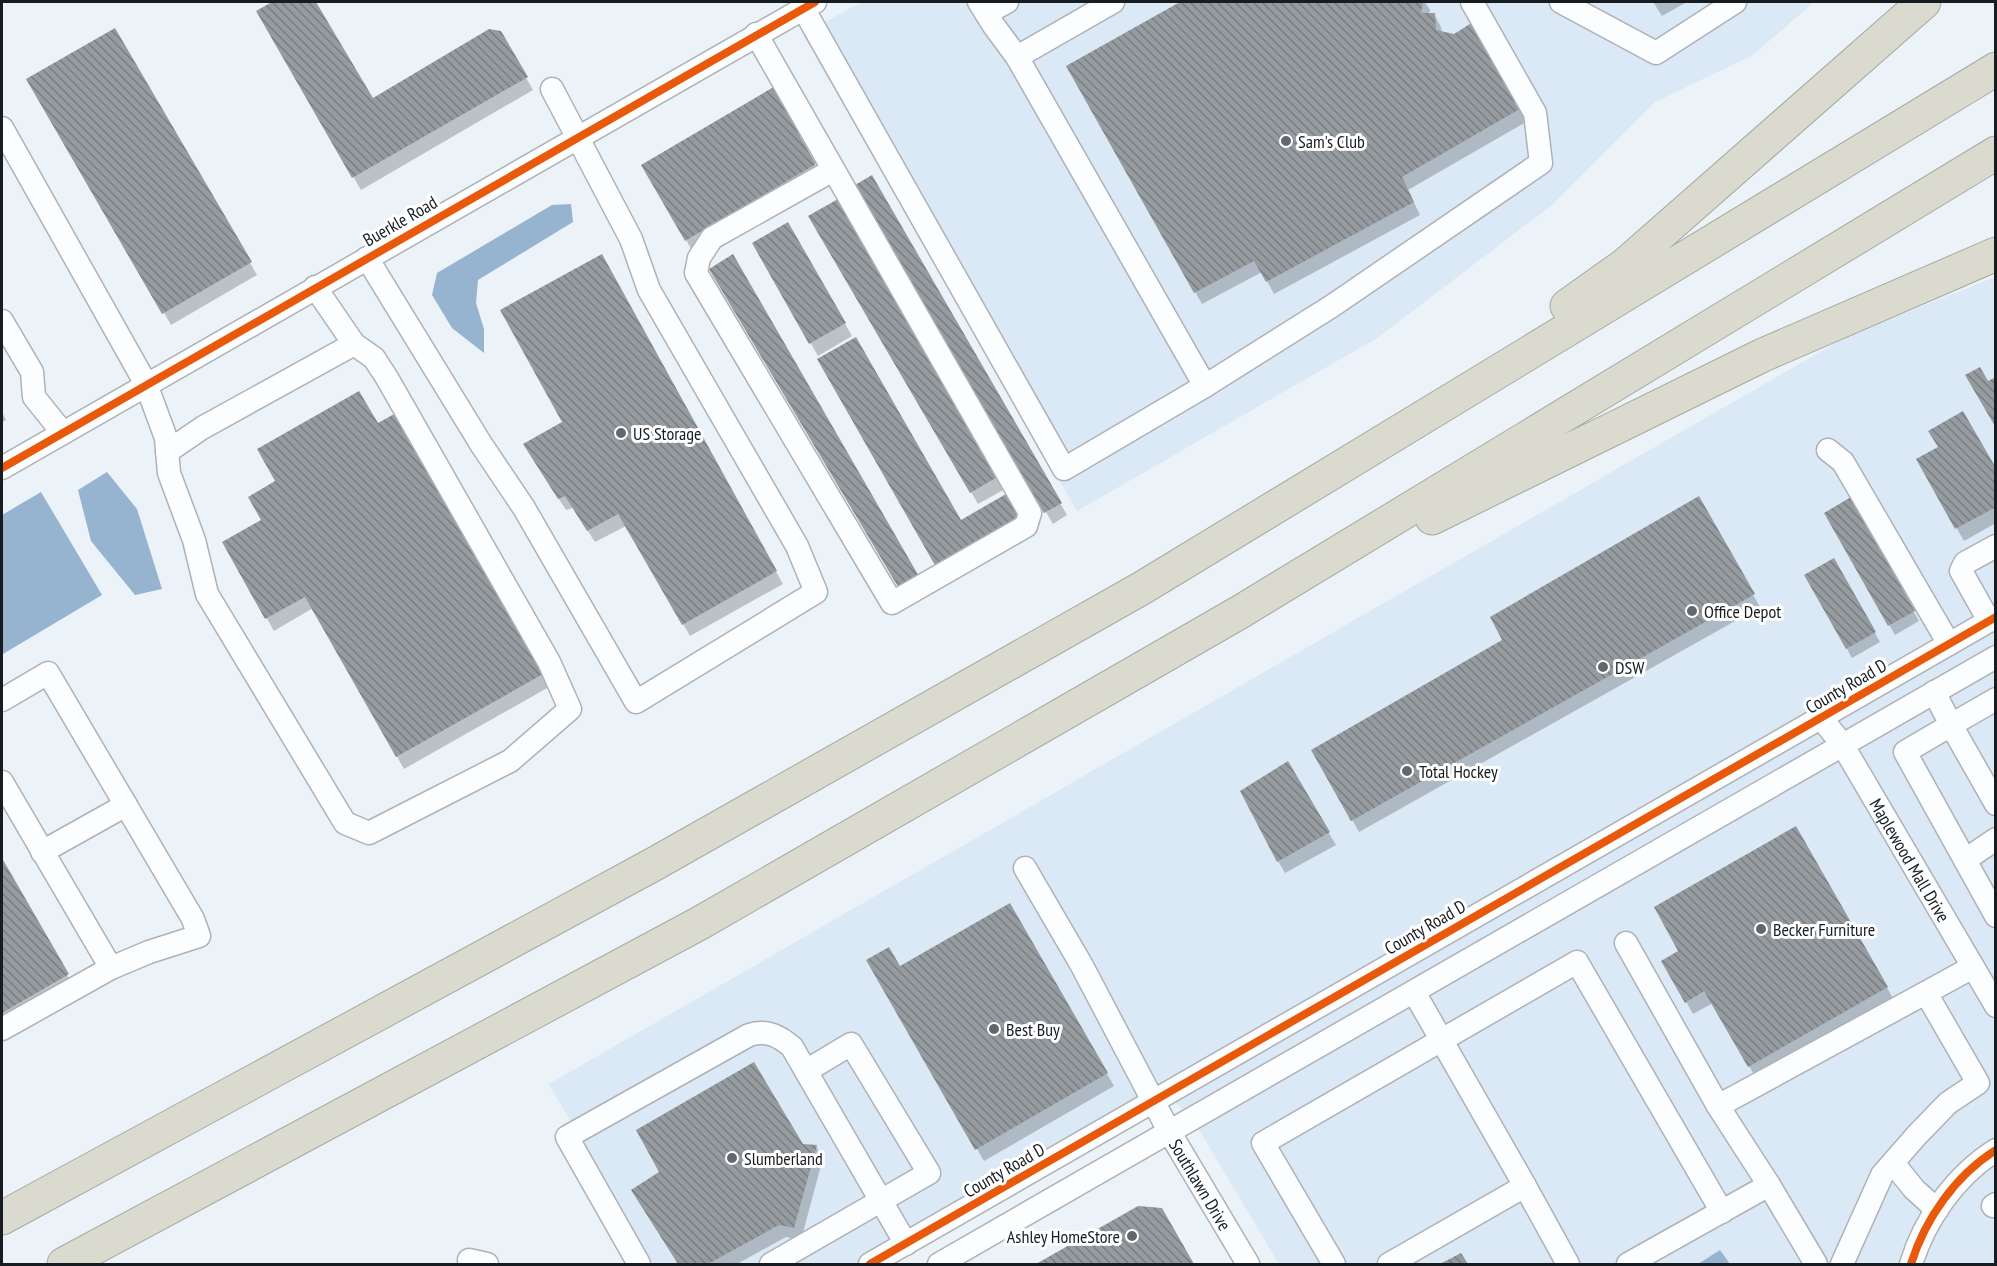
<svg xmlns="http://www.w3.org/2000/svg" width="1997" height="1266" font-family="'PT Sans Narrow',sans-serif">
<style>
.built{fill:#dbe8f5}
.water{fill:#96b4cf}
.shadow{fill:#0003}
.building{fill:url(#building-back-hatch)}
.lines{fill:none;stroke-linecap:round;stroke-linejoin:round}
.minor-casing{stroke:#adb2b7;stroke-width:25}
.highway-casing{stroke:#a6aa9f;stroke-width:35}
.minor{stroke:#fcfdfe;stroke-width:22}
.highway{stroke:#dadbce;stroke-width:33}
.cycleway-casing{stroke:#fff;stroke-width:11}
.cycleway{stroke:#e8590c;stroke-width:8}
.poi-dot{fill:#61676c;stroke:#fff;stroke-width:2}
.labels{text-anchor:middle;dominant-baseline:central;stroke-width:6;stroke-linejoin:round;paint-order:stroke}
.poi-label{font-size:18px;fill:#171c20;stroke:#fff;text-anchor:start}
.street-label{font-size:18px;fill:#171c20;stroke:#fff}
</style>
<defs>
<pattern id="building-back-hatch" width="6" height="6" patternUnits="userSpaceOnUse" patternTransform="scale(1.5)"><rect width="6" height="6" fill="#959b9f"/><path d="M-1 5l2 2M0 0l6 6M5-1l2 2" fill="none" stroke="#797e81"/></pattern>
</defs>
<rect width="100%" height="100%" fill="#ebf2f8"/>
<path class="built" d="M861 2H1814L1753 55 1655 102 1552 205 1377 338 1077 511 803 35Z
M1995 277V1264H1279L1192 1118 1168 1096 873 1264H653L549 1084 1846 337Z"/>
<path class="water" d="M571 204 573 222 478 280 476 303 484 329V353L452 328 432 295 437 273 552 205Z
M107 472 137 509 162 589 135 595 91 541 78 490Z
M41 492 102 595 3 654 2 651V515Z
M1720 1250 1730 1264H1698Z"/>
<path class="shadow" d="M275 2H314L372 100 500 32 533 90 361 190 258 11Z
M1183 2H1425L1430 10 1429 14H1434L1441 27 1442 33 1531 119 1408 190 1420 215 1274 294 1262 272 1202 304 1068 67Z
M1653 2H1687L1662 16Z
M115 30 257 275 171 325 28 80Z
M777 87 811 147 806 150 822 177 693 252 643 166Z
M872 177 1067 515 1053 524 857 185Z
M811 217 1005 489 978 504Z
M788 224 852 336 818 356 754 244Z
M601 256 783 584 690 636 626 526 595 542 573 508 566 510 532 457 564 422Z
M2 412 6 420 2 422Z
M395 415 549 687 404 769 313 608 274 631 224 543 263 520 377 425Z
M1918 460 1996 471V523L1964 541Z
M1698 498 1760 607 1359 832 1313 751 1504 641Z
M1850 499 1919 621 1895 635 1826 514Z
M1834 560 1880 642 1852 658 1806 575Z
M1287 763 1336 845 1285 873 1278 861Z
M1796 828 1894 1000 1756 1078 1713 1003 1693 1014 1663 961 1680 951Z
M2 861 74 987 2 1029Z
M1009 905 1114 1086 984 1161 868 960 900 968Z
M802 1145 816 1146 823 1158 801 1240 786 1237 737 1264H679L640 1202Z
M1138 1208 1161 1210 1192 1264H1040Z"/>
<path class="building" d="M272 2H316L373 98 489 29 501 31 528 77 352 178 256 11Z
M1180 2H1423L1421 13H1435L1436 30 1454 34 1478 19 1525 106 1402 177 1414 202 1266 282 1254 261 1194 293 1066 66Z
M115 28 252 262 162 314 26 79Z
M777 85 806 134 800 137 816 164 685 241 641 165Z
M872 175 1062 503 1044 513 855 185Z
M838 199 999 476 970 493 808 216Z
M788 222 846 323 809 344 752 243Z
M602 254 777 571 682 625 618 514 587 531 565 496 558 499 523 444 562 422 500 310Z
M733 254 920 578 900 590 709 269Z
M856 337 961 520 1006 494 1020 518 936 567 817 359Z
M1980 367 1988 381 1996 377V428L1965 375Z
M359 391 378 423 396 413 543 674 396 757 305 597 265 619 222 542 261 520 248 497 275 481 257 449Z
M1963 411 1996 468V507L1955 529 1916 459 1938 447 1928 431Z
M1699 496 1755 594 1351 821 1311 750 1502 640 1490 617Z
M1851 497 1915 611 1888 626 1824 513Z
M1834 558 1876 632 1846 649 1804 575Z
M1288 761 1330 832 1277 862 1240 791Z
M1796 826 1888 987 1748 1067 1704 991 1685 1003 1661 961 1678 951 1654 907Z
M2 858 69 974 2 1013Z
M1010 903 1108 1073 975 1150 866 960 889 947 900 966Z
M754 1062 803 1144 817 1145 794 1228 779 1225 708 1264H678L631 1190 659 1172 636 1130Z
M1138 1206 1162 1208 1194 1264H1036Z
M1461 1253 1468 1264H1440Z"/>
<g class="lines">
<defs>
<g id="minor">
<path d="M979 2 994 26 1017 57 1205 386"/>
<path d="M1561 2 1656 53 1735 2"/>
<path d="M803 8 1064 469 1205 386 1332 306 1541 163 1535 113 1472 2"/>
<path d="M986 13 1007 2"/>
<path d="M756 34 1030 513 1026 526 892 603 696 273 699 258 712 238 833 170"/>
<path d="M1017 57 1113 2"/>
<path d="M2 128 146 384 166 438 169 473 194 540 207 594 345 823 369 833 510 761 570 709 549 662 387 378 374 358 354 344 315 287"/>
<path d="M367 258 481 444 524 508 636 702 816 592 797 546 649 290 631 239 552 89"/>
<path d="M2 321 32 372 34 397 63 433"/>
<path d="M1828 450 1843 462 1949 644"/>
<path d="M167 452 202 428 354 344"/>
<path d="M2 468 815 2"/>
<path d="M1989 621 1961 571 1965 563 1996 546"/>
<path d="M1934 692 1951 725 1905 752 1996 916"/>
<path d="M1996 699 1951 725 1996 804"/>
<path d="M2 700 48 673 193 919 199 936 149 952 111 968 2 782"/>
<path id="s1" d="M1821 718 1842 744 1996 1006"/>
<path d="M42 852 126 805"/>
<path d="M1965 860 1996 839"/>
<path id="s2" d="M1025 868 1081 964 1170 1133 1248 1264"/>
<path d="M1626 943 1718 1106"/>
<path d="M1414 992 1525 1186"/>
<path d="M2 1029 111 968"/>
<path d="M1893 1163 1914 1189 1937 1210"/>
<path d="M1769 1185 1816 1264"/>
<path d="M1993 1206 1996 1204"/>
<path d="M469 1260 487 1264"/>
<path d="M639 1264 567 1137 749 1035C767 1030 778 1035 792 1047L906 1244"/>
<path d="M771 1264 929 1173 851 1044 806 1071"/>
<path d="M870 1264 1996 617"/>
<path d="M939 1264 1996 657"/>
<path d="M1334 1264 1263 1143 1577 962 1722 1212"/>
<path d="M1389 1264 1525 1186 1568 1264"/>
<path d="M1628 1264 1769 1185 1718 1106 1973 967"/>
<path d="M1842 1264 1882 1175 1917 1135 1948 1103 1978 1083 1926 993"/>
<path d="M1911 1264C1925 1219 1955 1176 1996 1150"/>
</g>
<path id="highway" d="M1567 306 1626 264 1924 2
M1432 518 1763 355 1996 254
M2 1218 656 863 1142 588 1996 69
M64 1264 700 923 1240 612 1996 153"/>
</defs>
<use href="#minor" class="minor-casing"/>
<use href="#highway" class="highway-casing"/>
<use href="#minor" class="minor"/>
<use href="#highway" class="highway"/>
<defs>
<path id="cycleway" d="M2 468 815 2
M870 1264 1996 617
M1911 1264C1925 1219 1955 1176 1996 1150"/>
</defs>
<use href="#cycleway" class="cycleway-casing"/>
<use href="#cycleway" class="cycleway"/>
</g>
<g class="poi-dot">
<circle cx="1286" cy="141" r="6"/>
<circle cx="621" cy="433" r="6"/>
<circle cx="1692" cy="611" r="6"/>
<circle cx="1603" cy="667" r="6"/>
<circle cx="1407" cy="771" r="6"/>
<circle cx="1761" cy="929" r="6"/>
<circle cx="994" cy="1029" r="6"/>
<circle cx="732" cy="1158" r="6"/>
<circle cx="1132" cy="1236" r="6"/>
</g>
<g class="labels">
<g class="poi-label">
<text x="1298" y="141">Sam's Club</text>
<text x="633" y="433">US Storage</text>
<text x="1704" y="611">Office Depot</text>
<text x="1615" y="667">DSW</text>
<text x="1419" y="771">Total Hockey</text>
<text x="1773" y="929">Becker Furniture</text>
<text x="1006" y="1029">Best Buy</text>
<text x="744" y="1158">Slumberland</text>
<text x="1120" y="1236" text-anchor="end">Ashley HomeStore</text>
</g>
<g class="street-label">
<text transform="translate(400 221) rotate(-30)">Buerkle Road</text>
<text transform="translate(1846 686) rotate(-30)">County Road D</text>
<text stroke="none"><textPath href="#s1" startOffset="168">Maplewood Mall Drive</textPath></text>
<text transform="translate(1425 927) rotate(-30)">County Road D</text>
<text transform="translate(1004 1170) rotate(-30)">County Road D</text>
<text stroke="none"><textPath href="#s2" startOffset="362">Southlawn Drive</textPath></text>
</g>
</g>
<rect width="1997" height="1266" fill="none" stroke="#171c20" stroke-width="6"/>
</svg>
